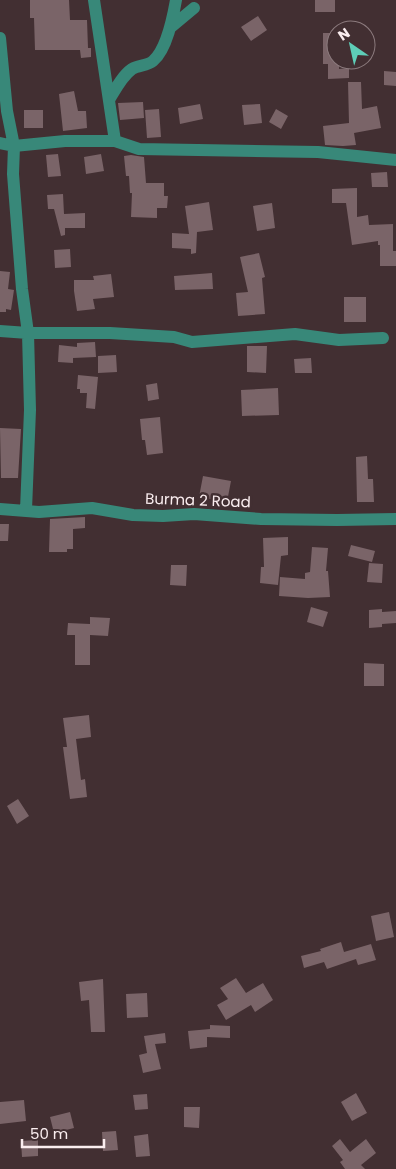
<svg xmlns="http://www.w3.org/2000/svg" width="396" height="1169" font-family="Poppins,sans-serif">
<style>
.building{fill:#7a6468}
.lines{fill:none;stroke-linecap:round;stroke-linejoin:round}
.minor{stroke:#388879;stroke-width:12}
.labels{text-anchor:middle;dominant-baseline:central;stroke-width:5;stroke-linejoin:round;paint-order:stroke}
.street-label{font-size:15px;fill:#faedef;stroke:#422f32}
</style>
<rect width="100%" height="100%" fill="#422f32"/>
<path class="building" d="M30 0H69L70 20H87L88 48H91V57L81 58 80 50H35L34 18H30Z
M315 0H335V12H315Z
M258 16 267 30 251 41 241 27Z
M323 33H336V60H339V69L349 68V78L328 79V64H323Z
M384 71 396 72V86L384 85Z
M348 82H361L362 109 377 106 381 128 354 133 356 145 343 146 325 145 323 126 349 123Z
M74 91 78 111H86L87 128 63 131 59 94Z
M143 102 144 118 120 120 118 103Z
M200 104 203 119 180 124 178 108Z
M260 104 262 123 244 125 242 105Z
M159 109 161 137 147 138 145 110Z
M276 109 288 116 281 129 269 122Z
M24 110H43V128H24Z
M58 154 61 176 48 177 46 155Z
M101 154 104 171 86 174 84 157Z
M131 155 144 157 146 183H164V196H168L167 208H157V218L131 217 132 193H130L129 176H126L124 156Z
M387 172 388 187H372L371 173Z
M357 188V217L368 215 369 225 393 224V251H396V266H380V245H378V241L352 245 346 203H332V189Z
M63 194 64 214 85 213V228H65V235L61 236 54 209H48L47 195Z
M209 202 213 230 197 232 196 253 191 254V249L172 248V233L189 234 185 206Z
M272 203 275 228 257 231 253 206Z
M70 249 71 267 55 268 54 250Z
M259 253 265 277 262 278 265 314 238 316 236 293 248 292 240 257Z
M0 271 10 272 8 289 14 290 11 310 6 309V312H0Z
M212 273 213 289 175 290 174 276Z
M111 274 114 297 93 299 95 309 77 311 74 291V280H94L93 276Z
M344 297H366V322H344Z
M95 342 96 357 73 358V363L58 362 59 345 77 347V343Z
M247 346H267L266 373 247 372Z
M116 355 117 372 98 373V356Z
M311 358 312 373H295L294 359Z
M78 375 98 377 95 409 86 408 87 393H80V389H77Z
M157 383 159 399 148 401 146 385Z
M278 388 279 415 242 416 241 390Z
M160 417 163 453 147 455 145 440H142L140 419Z
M0 428 21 429 18 478H1Z
M367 456 368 479H373L374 502H357L356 457Z
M203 476 231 481 227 502 199 497Z
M85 517V528L73 529V549H67V552H49L50 519Z
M0 524H9L8 541H0Z
M288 537V555L281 556 278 585 260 583 261 567H264L263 538Z
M351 545 375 551 372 562 348 556Z
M312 547 328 548 326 571H328L330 597 308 598 279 596 280 577 305 579V573L310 572Z
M369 563 383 564 382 583 367 582Z
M171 565H187L186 586 170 585Z
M311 607 328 612 323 627 307 622Z
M382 609V612L396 611V623L382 624V627L369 628V610Z
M90 617 110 618 108 636 90 635V665H75V635H67L68 623 90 624Z
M364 663 384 664V686H364Z
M89 715 91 737 76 739 81 780 85 779 87 797 70 799 63 747H67L63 718Z
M18 799 29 816 17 824 7 806Z
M389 912 394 937 376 941 371 916Z
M341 942 344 952 371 944 376 960 358 965 356 959 327 969 324 962 304 968 301 956 321 951 320 949Z
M236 978 246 993 263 983 273 1000 255 1012 251 1005 226 1020 217 1005 228 999 220 988Z
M103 979 105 1032H91L89 1000 81 1001 79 982Z
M147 993 148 1017 127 1018 126 994Z
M210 1025 230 1026V1038L207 1037V1047L190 1049 188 1031 210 1029Z
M165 1033 166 1043 155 1044 161 1069 143 1073 139 1055 147 1053 144 1036Z
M356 1093 367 1113 352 1121 341 1102Z
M147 1094 148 1109 135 1110 133 1095Z
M24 1100 26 1121 0 1124V1102Z
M184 1107H200L199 1128 184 1127Z
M70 1112 74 1128 54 1133 50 1117Z
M116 1131 118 1150 103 1151 102 1132Z
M148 1134 150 1156 136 1157 134 1136Z
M340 1139 350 1152 366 1139 376 1153 361 1165 365 1169H345L340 1162 343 1160 332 1146Z
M38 1140V1156L22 1157 21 1141Z"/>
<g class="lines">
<path class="minor" d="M94 0 115 141
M170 28 194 8
M0 38 7 111 14 146 13 174 22 289 28 333 0 331
M109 100C115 90 122 76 132 69 138 65 147 66 153 61 167 49 173 17 176 0
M0 143 14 146 65 141H115L139 149 318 152 396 160
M0 509 39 512 92 508 133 515 163 516 194 514 261 519 337 520 396 519
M26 510 30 410 28 333H110L174 337 192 342 295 334 339 340 383 338"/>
</g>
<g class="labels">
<g class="street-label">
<text transform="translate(198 500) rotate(2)">Burma 2 Road</text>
</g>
</g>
<g transform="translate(351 45) rotate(326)"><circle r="24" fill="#422f32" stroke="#8c7b7e"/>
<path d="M0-4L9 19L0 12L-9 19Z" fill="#5eceb8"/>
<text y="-8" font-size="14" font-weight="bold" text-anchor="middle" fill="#faedef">N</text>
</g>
<path d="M22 1139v8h82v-8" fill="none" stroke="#faedef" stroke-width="2.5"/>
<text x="30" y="1139" font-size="15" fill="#faedef" stroke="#422f32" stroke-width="4" paint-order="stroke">50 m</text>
</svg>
